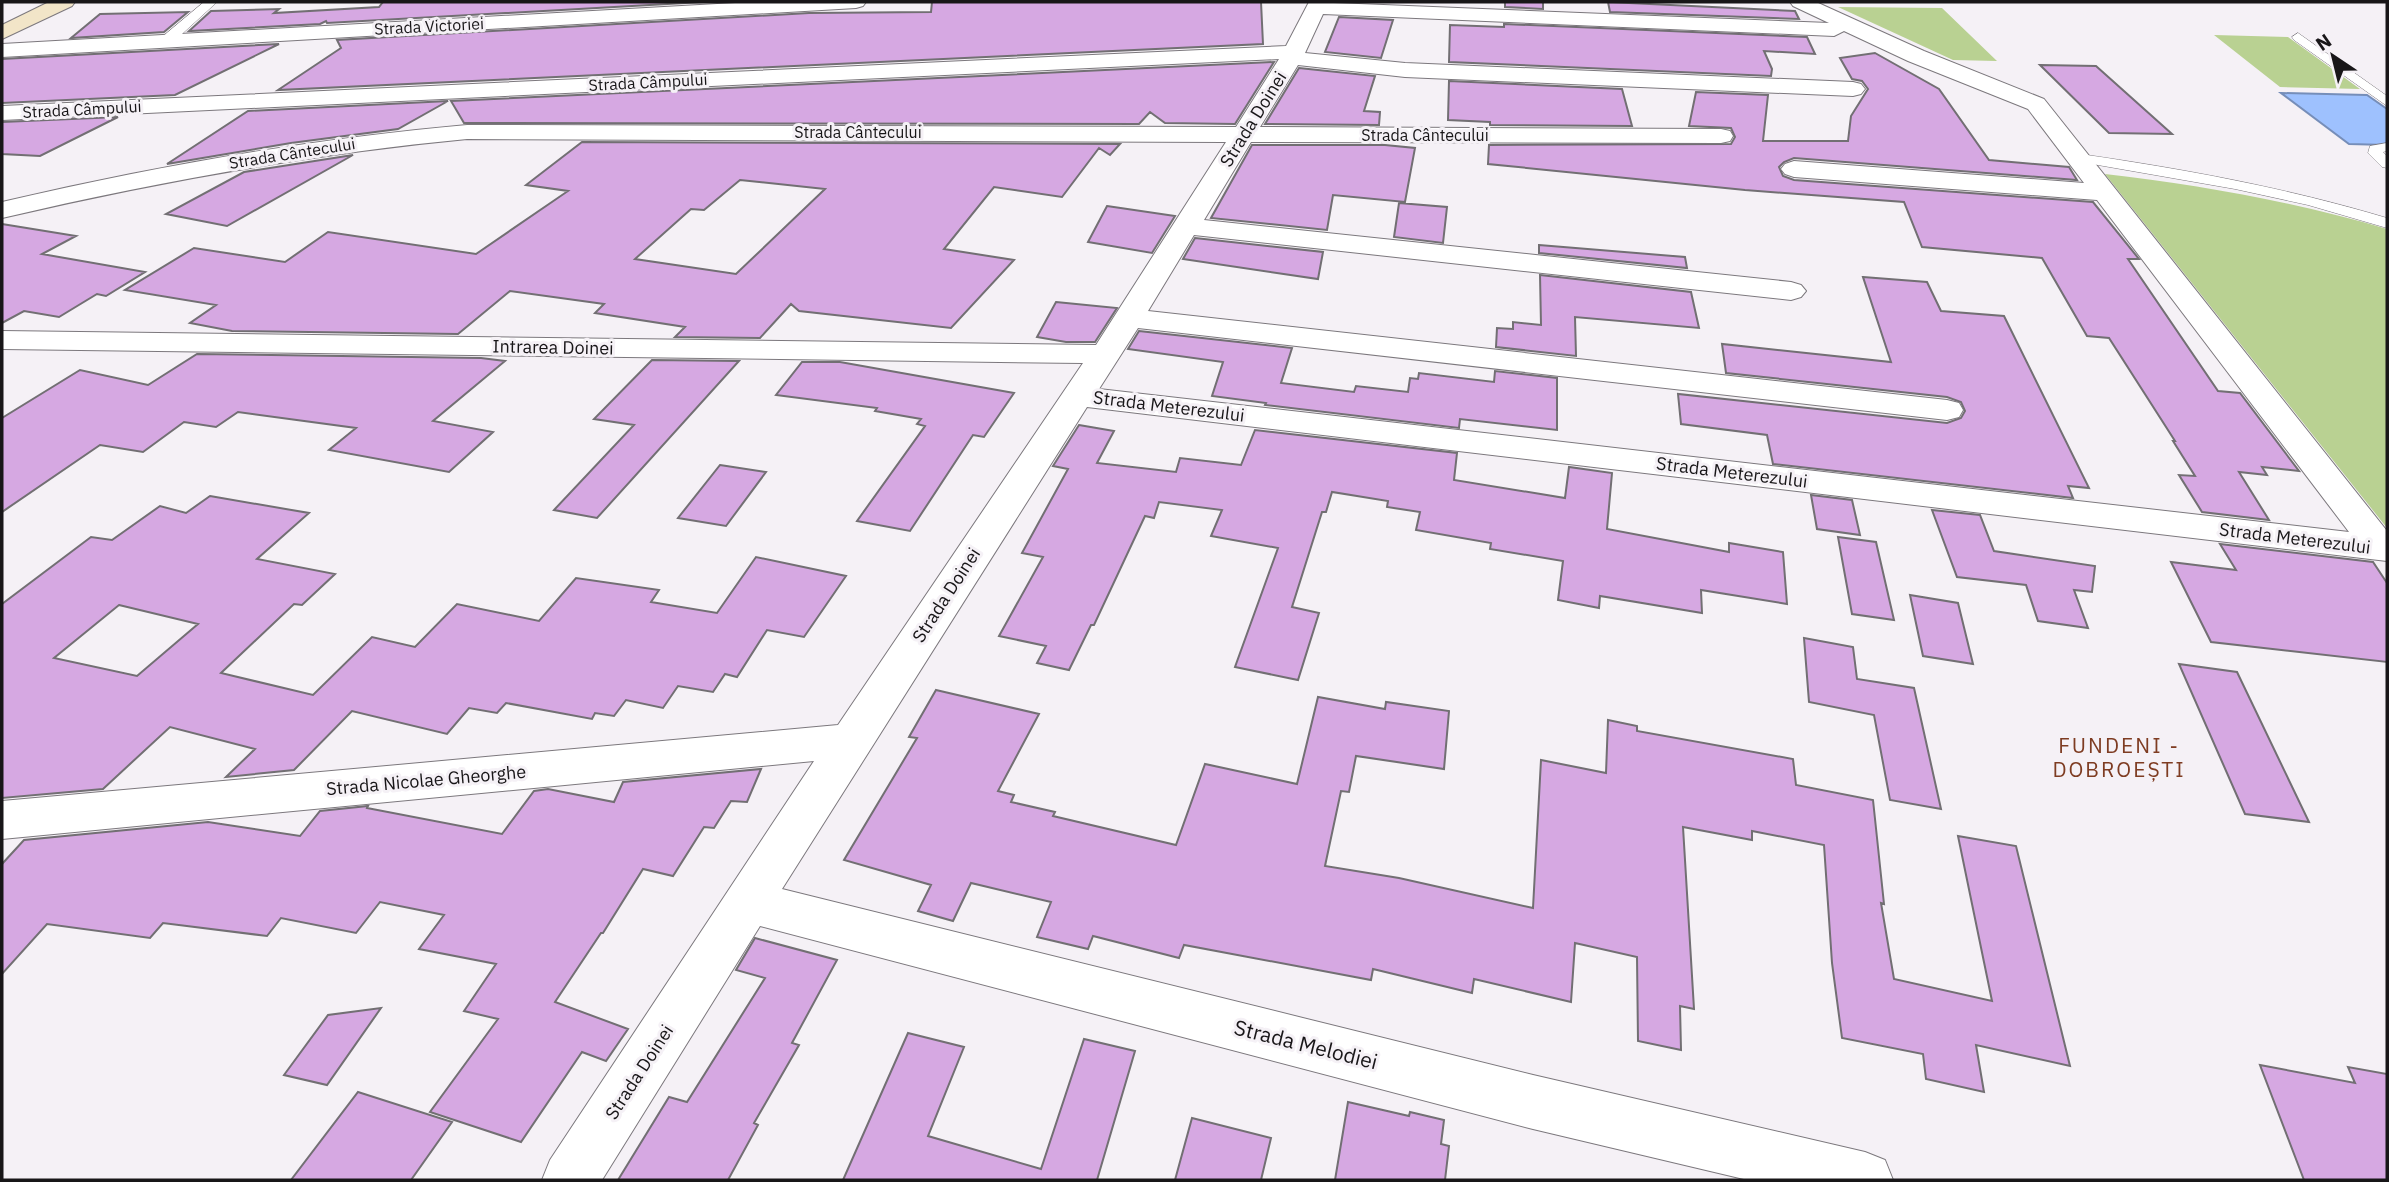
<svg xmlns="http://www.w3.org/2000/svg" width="2389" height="1182" font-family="'IBM Plex Sans',sans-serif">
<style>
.green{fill:#b9d192}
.water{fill:#9ec1fe;stroke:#768eb9;stroke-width:2}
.building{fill:#d6a8e2;stroke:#726f73;stroke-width:2;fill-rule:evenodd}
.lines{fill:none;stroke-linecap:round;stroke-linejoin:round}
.lane-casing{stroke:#7c787d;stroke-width:1}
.street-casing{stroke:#7c787d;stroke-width:2}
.secondary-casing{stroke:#7c787d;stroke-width:2}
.lane{fill:#fff;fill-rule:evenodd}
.street{fill:#fff;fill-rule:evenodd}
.secondary{fill:#f2e5c8;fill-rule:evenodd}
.labels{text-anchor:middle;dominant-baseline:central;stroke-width:6;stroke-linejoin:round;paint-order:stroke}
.far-street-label{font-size:16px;fill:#181618;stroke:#f5f1f6}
.street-label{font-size:18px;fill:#181618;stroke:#f5f1f6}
.quarter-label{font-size:21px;letter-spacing:2px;fill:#7e3c22;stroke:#f5f1f6}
.near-street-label{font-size:21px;fill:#181618;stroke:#f5f1f6}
</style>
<rect width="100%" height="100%" fill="#f5f1f6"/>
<path class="green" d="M1838 7 1942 8 1997 61 1953 60Z
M2214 35 2288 37 2360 89 2280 87Z
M2105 174C2200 185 2296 202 2387 229V528Z"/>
<path class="water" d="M2281 93 2367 95 2387 109V145L2349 144Z"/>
<path class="building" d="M383 2H703L327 23 326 21 320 24 189 31 211 11 279 9 274 13 379 7Z
M932 2H1261L1263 44 278 90 341 48 337 40 809 13 931 12Z
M1505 2H1543V9L1505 7Z
M1608 2 1795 11 1799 19 1610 12Z
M188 12 164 32 71 38 100 14Z
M1339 17 1393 20 1381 58 1325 52Z
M1504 24 1807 37 1815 54 1764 51 1772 69 1771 76 1449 62 1450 25 1504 27Z
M279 44 175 95 2 103V59Z
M1875 53 1939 89 1989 160 2069 167 2077 180 1794 158 1784 162 1779 167 1783 176 1794 180 2093 202 2139 259H2128L2218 391 2240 393 2299 471 2262 467 2267 475 2239 472 2269 520 2202 512 2179 475 2195 476 2173 441H2175L2109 338 2087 336 2042 258 1922 247 1904 202 1745 190 1488 164 1489 145 1731 144 1735 137 1731 128 1689 126 1696 92 1768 95 1763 141H1848L1851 116 1868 89 1862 81 1852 79 1840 58Z
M1274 62 1235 124 1165 123 1150 112 1139 124 464 123 451 101Z
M2040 65 2096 66 2172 134 2109 133Z
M1299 68 1375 76 1364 111 1380 112 1379 125 1265 124Z
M1449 81 1622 89 1632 126 1490 125V122L1448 120Z
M448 101 398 129 291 143 167 164 248 111Z
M118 117 40 156 2 154V122Z
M582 142 1120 144 1110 155 1099 148 1062 197 994 187 944 249 1014 260 951 328 799 311 791 304 760 338 675 337 685 327 595 313 604 304 510 291 458 334 232 331 190 323 216 305 125 290 194 248 285 262 328 232 476 254 568 191 526 185ZM740 180 825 189 736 274 635 259 691 209 704 210Z
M1252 145H1385L1415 148 1405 202 1333 195 1327 230 1211 218Z
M353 155 227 226 166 214 244 172Z
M1399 203 1447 207 1443 243 1394 237Z
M1107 206 1175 216 1152 253 1088 242Z
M2 224 76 236 42 254 145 272 106 296 97 294 59 317 24 311 2 323Z
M1195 238 1323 252 1318 279 1183 259Z
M1539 245 1685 257 1687 268 1539 253Z
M1540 275 1691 292 1699 328 1575 317 1576 356 1496 347 1497 328 1513 329V322L1541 325Z
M1863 277 1927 282 1941 311 2004 316 2089 488 2068 486 2073 498 1773 464 1767 435 1681 424 1678 394 1947 423 1961 418 1965 411 1961 402 1947 397 1726 373 1722 344 1891 362Z
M1056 302 1117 308 1095 342H1066L1037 337Z
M1139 331 1292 348 1281 383 1354 392 1356 386 1408 392 1410 378 1418 379 1419 373 1494 382 1495 371 1557 378V430L1460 419 1459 428 1265 405 1266 403 1212 396 1223 362 1128 349Z
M197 354 481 358 505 361 433 421 493 432 449 472 329 450 356 428 238 412 216 427 184 422 143 452 100 445 2 512V418L80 370 148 385Z
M652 360 739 361 597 518 554 510 634 425 594 419Z
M802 362H840L1014 393 984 437 973 435 910 531 857 521 925 426 917 424 921 419 875 411 877 408 776 395Z
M1079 425 1114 431 1097 463 1176 472 1180 458 1241 465 1255 430 1457 453 1454 480 1565 498 1569 467 1612 473 1607 529 1729 552V543L1783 552 1787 604 1701 590 1702 613 1600 596 1599 608 1558 600 1563 561 1490 549 1491 543 1416 530 1420 512 1387 507 1388 501 1332 492 1326 512H1322L1292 607 1319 613 1298 680 1235 667 1278 548 1211 536 1222 510 1159 502 1154 518 1145 516 1094 625H1091L1069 670 1037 663 1046 646 999 636 1043 557 1022 553 1068 469 1053 466Z
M720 465 766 472 726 526 678 518Z
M1811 495 1852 500 1860 535 1817 529Z
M210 496 309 513 257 559 335 574 302 605 294 604 221 673 313 695 372 637 415 647 457 604 539 621 576 578 659 590 651 602 717 613 756 557 846 576 804 637 767 630 737 677 725 674 713 692 678 686 663 708 626 700 614 716 595 713 592 719 506 703 497 713 469 708 447 734 352 711 294 770 226 777 255 749 170 727 103 789 2 798V604L91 537 112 540 160 506 186 513ZM119 605 198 624 137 676 54 658Z
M1932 510 1980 515 1994 551 2095 566 2092 592 2074 590 2088 628 2038 621 2026 585 1957 577Z
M1838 537 1876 542 1894 620 1852 614Z
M2220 544 2373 562 2387 583V662L2211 642 2171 562 2236 570Z
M1910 595 1958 603 1973 664 1923 656Z
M1804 638 1853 647 1857 679 1914 688 1941 809 1890 800 1874 715 1809 702Z
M2179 664 2237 672 2309 822 2245 814Z
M936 690 1039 714 998 791 1014 795 1011 802 1055 812 1053 816 1176 845 1205 764 1297 784 1318 697 1385 709 1386 702 1449 711 1444 769 1356 756 1349 792 1341 791 1325 866 1399 878 1533 908 1541 760 1606 773 1608 720 1637 726V731L1793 759 1796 785 1873 800 1884 904 1881 903 1894 979 1992 1001 1958 836 2016 846 2070 1066 1976 1045 1984 1092 1926 1079 1923 1054 1842 1038 1832 963 1824 845 1752 831V840L1683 827 1694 1009 1680 1006 1681 1050 1638 1041 1637 957 1575 943 1571 1002 1474 979 1472 993 1373 969 1371 980 1184 945 1179 958 1093 936 1088 949 1037 937 1051 902 971 883 953 921 918 911 931 885 844 860 917 738 909 737Z
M761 769 747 802 731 801 714 828 704 827 673 876 643 869 603 933H601L555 1002 628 1029 606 1061 582 1052 521 1142 430 1112 498 1019 464 1011 496 964 419 949 444 915 380 902 356 933 281 918 267 936 163 923 150 938 47 924 2 974V864L24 840 208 822 300 836 320 811 368 806 367 808 502 834 534 791 548 789 614 802 623 782Z
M755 938 837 960 792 1043 799 1045 754 1123 758 1125 728 1180H618L669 1097 687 1102 765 978 736 970Z
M381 1008 327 1085 284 1075 328 1015Z
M908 1033 964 1047 928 1136 1041 1169 1084 1039 1135 1051 1097 1180H843Z
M2260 1065 2355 1083 2348 1067 2387 1074V1180H2304Z
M358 1092 452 1122 411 1180H291Z
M1348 1102 1409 1116 1410 1112 1444 1120 1441 1144 1449 1146 1445 1180H1335Z
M1192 1118 1271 1138 1261 1180H1175Z"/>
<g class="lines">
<defs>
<path id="lane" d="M204 2H217L171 44H161V38Z
M2298 33 2387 96V106L2294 40 2292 37Z
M2387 143V151L2383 152 2387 156V168L2382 167 2368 153 2370 146Z
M2080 154C2184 169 2287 188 2387 218V228L2308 205 2235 189 2075 161 2073 158Z"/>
<path id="street" d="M753 2H866L863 6 856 8 2 57V44Z
M1309 2 1829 23 1793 6 1790 2H1816L1924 51 2044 99 2387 531V561L1087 407 782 889 1533 1075 1865 1152 1885 1160 1893 1180H1748L1533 1129 760 926 602 1180H542L550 1160 814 761 2 839V801L838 725 1083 363 2 349V331L1096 345 1226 142 467 139C310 154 156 182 2 218V202C156 166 310 139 467 125L1236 127 1279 59 2 120V106L1286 46ZM1323 14 1834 36 1844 31 1908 61 2028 109 2084 183 1794 161 1785 164 1781 169 1785 174 1794 177 2097 200 2349 532 1099 389 1138 328 1947 420 1959 417 1963 410 1959 403 1947 400 1148 311 1194 235 1791 300 1801 297 1806 291 1801 285 1791 282 1204 220 1251 142 1721 143 1730 141 1733 136 1730 131 1721 129 1260 127 1298 65 1405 77 1853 96 1861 94 1865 89 1861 84 1853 82 1405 63 1305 53Z"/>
<path id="secondary" d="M49 2H75L72 6 2 39V25Z"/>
</defs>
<use href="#lane" class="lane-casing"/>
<use href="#street" class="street-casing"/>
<use href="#secondary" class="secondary-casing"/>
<use href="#lane" class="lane"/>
<use href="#street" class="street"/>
<use href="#secondary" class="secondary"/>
</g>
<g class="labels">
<g class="far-street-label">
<text transform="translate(429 26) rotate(-3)">Strada Victoriei</text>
<text transform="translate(648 82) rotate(-3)">Strada Câmpului</text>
<text transform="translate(82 109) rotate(-3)">Strada Câmpului</text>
<text x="858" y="132">Strada Cântecului</text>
<text x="1425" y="135">Strada Cântecului</text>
<text transform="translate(292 153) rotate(-9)">Strada Cântecului</text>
</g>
<g class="street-label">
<text transform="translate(1253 119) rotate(-58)">Strada Doinei</text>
<text transform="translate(553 347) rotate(1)">Intrarea Doinei</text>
<text transform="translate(1169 406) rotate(7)">Strada Meterezului</text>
<text transform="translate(1732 472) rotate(7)">Strada Meterezului</text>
<text transform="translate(2295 538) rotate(7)">Strada Meterezului</text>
<text transform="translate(946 595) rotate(-57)">Strada Doinei</text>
<text transform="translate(426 780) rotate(-5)">Strada Nicolae Gheorghe</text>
<text transform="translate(639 1072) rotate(-57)">Strada Doinei</text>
</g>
<g class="quarter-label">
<text x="2119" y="745">FUNDENI -<tspan x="2119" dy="24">DOBROEȘTI</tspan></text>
</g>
<g class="near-street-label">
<text transform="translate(1306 1044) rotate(14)">Strada Melodiei</text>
</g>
</g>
<rect width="2389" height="1182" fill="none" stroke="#181618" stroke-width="7"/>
<g transform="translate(2333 56) rotate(325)" stroke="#f5f1f6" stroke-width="5" paint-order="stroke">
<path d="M0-5L12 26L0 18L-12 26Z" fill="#181618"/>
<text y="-10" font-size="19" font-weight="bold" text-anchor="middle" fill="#181618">N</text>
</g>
</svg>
